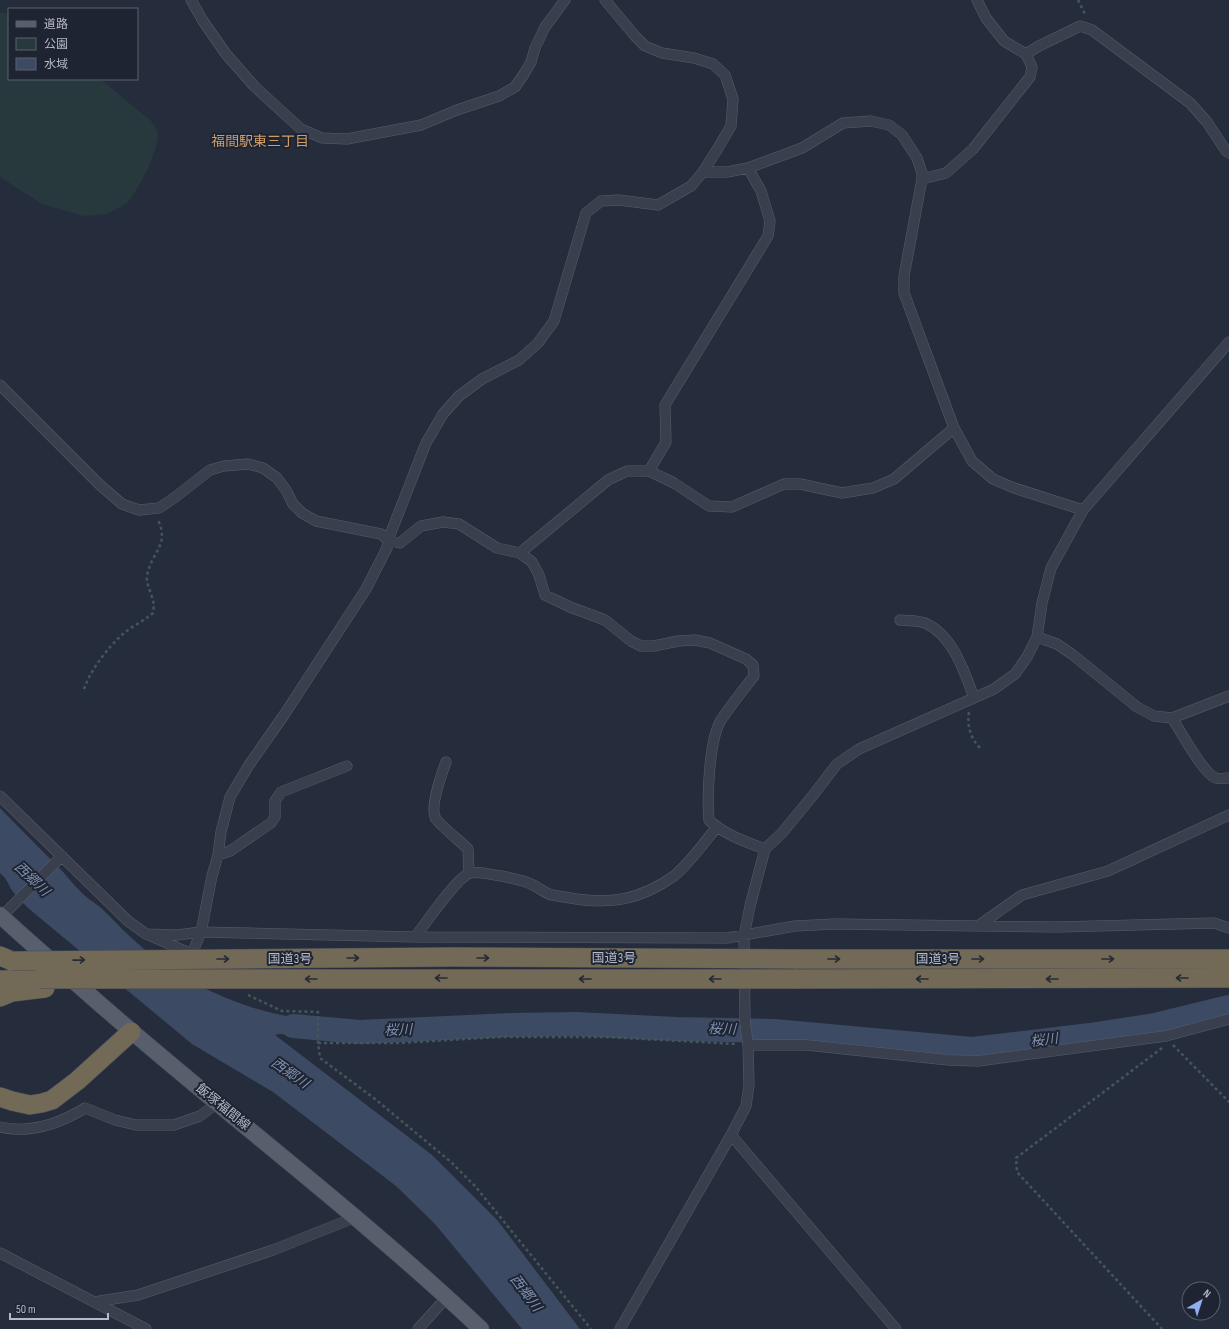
<svg xmlns="http://www.w3.org/2000/svg" width="1229" height="1329" font-family="'Sofia Sans Condensed','Noto Sans JP',sans-serif">
<style>
.green{fill:#27393d}
.water{fill:#3c4a64}
.lines{fill:none;stroke-linecap:round;stroke-linejoin:round}
.river{stroke:#3c4a64;stroke-width:24}
.street-casing{stroke:#575d6a;stroke-width:11}
.primary-casing{stroke:#424855;stroke-width:17}
.highway-casing{stroke:#444a57;stroke-width:20}
.path{stroke:#45565a;stroke-width:2.5;stroke-dasharray:3 3;stroke-linecap:butt}
.street{stroke:#393f4c;stroke-width:10}
.primary{stroke:#575e6c;stroke-width:16}
.highway{stroke:#726957;stroke-width:19}
.highway-bridge-casing{stroke:#444a57;stroke-width:20;stroke-linecap:butt}
.highway-bridge{stroke:#726957;stroke-width:19}
.oneway{stroke:#262b35}
.labels{text-anchor:middle;dominant-baseline:central;stroke-width:4;stroke-linejoin:round;paint-order:stroke}
.street-label{font-size:13px;fill:#b5bac7;stroke:#1e2431}
.neighbourhood-label{font-size:14px;fill:#ce9d69;stroke:#1e2431}
.water-label{font-size:14px;font-style:italic;fill:#7e8ead;stroke:#1e2431}
</style>
<rect width="100%" height="100%" fill="#252d3c"/>
<path class="green" d="M0 12 9 14V79H100L151 121 157 130 158 136 155 150 149 166 137 189 130 200 121 207 107 214 84 216 42 204 0 177Z"/>
<path class="water" d="M0 808C21 830 43 851 64 873 69 879 74 885 80 891 86 898 94 902 101 908 115 921 128 936 143 948 194 990 258 1017 325 1021L327 1038 279 1034 275 1035 432 1155 498 1221 580 1329H522L435 1224 396 1186 273 1092 192 1044 28 908 13 892 5 878 0 873Z"/>
<g class="lines">
<path class="river" d="M293 1026 360 1032 511 1025 576 1024 676 1029 774 1031 972 1049 1090 1035 1155 1025 1229 1007"/>
<defs>
<path id="street" d="M191 0 203 21 226 54 255 87 301 129 322 138 347 139 421 125 457 110 499 96 515 87 524 74 531 62 535 48 545 27 565 0
M1026 54 1039 46 1080 26 1092 30 1190 103 1207 122 1226 151 1229 153
M703 172H727L748 168 802 148 843 123 871 121 889 125 902 135 917 158 922 173V179L904 276V293L954 428 972 461 993 479 1014 488 1083 510
M922 179 946 173 973 149 1030 77 1032 67 1026 54 1004 41 986 18 977 0
M0 385 100 485 122 504 139 510 159 508 174 498 210 470 224 466 248 464 263 468 277 478 286 490 293 504 302 513 316 521 381 534 388 540 400 543 421 526 443 522 459 524 497 548 520 553 532 562 539 575 545 595 570 607 605 620 631 641 641 646H654L678 641 695 640 710 643 746 659 753 665 754 676C743 690 731 705 721 720 709 740 707 796 709 820 723 834 746 842 765 849
M649 471 666 442 665 405 768 236 770 221 761 191 748 168
M520 553 608 480 627 471H649L674 483 709 506 732 507 784 484H800L842 493 873 488 894 479 954 428
M900 620C908 621 920 620 927 624 953 636 965 673 974 698
M1037 637 1057 644 1073 655 1137 707 1154 716 1172 718 1229 696
M1172 718C1180 730 1204 775 1216 778 1220 779 1225 778 1229 778
M446 762C442 773 429 808 436 819 442 827 460 841 468 849L469 873
M0 796 128 921 146 934 192 954 203 969 215 976
M218 855 230 851 271 823 275 817V801L281 792 347 766
M2 916 62 856
M978 926 1022 895 1108 871 1229 815
M146 934 177 935 201 932 415 937 727 938 795 926 834 924 1057 927 1214 923 1229 928
M415 937C426 923 455 880 468 874 475 870 493 875 501 876 512 878 523 880 533 885 539 888 545 893 552 895 558 896 564 897 570 898 610 905 640 900 674 876 689 864 704 843 716 828
M192 954 201 932 212 876 218 855 221 832 230 797 249 765 284 715 366 589 387 548 388 540 426 443 443 414 459 396 482 379 519 360 538 343 554 321 586 213 601 201 619 200 658 205 691 186 703 172 718 148 731 126 733 99 725 75 713 64 694 58 662 53 645 46 635 36 605 0
M748 1045H806L948 1060 978 1061 1166 1036 1229 1019
M0 1127C31 1134 59 1124 85 1108L115 1120 136 1125H174L200 1116 217 1103
M731 1135 896 1329
M0 1253 146 1329
M94 1302 138 1295 273 1250 356 1217
M418 1329 447 1297
M620 1329 731 1135 746 1106 749 1085 748 1045 745 1022 744 936 750 906 765 849 782 833 814 794 837 764 859 749 994 689 1015 674 1027 657 1037 637 1042 603 1051 568 1083 510 1229 342"/>
<path id="primary" d="M0 915C24 938 51 960 76 983 208 1101 352 1207 481 1329"/>
<path id="highway" d="M0 956 12 961
M795 959H1229
M796 979 1229 978
M0 980 34 979
M0 997 12 992 45 988
M0 1097 12 1101 30 1105 42 1103 52 1100 77 1081 131 1032"/>
</defs>
<use href="#street" class="street-casing"/>
<use href="#primary" class="primary-casing"/>
<use href="#highway" class="highway-casing"/>
<path class="path" d="M1078 0 1086 16
M84 689C90 671 108 647 123 634 132 626 144 621 153 613 154 607 154 602 152 597 150 590 146 583 147 576 151 552 170 546 158 520
M969 712C967 726 970 737 980 748
M248 995 282 1011 318 1012V1043L320 1058 375 1099 451 1162 475 1186 591 1329
M318 1043H399L500 1037H606L737 1044
M1173 1045 1229 1102
M1162 1048 1016 1158 1017 1172 1162 1329"/>
<use href="#street" class="street"/>
<use href="#primary" class="primary"/>
<use href="#highway" class="highway"/>
<defs>
<path id="highway-bridge" d="M12 961 452 957 795 959
M40 979H796"/>
</defs>
<use href="#highway-bridge" class="highway-bridge-casing"/>
<use href="#highway-bridge" class="highway-bridge"/>
</g>
<defs><path id="oneway-shaft" d="M-6 0H5M1.5-3L5.5 0L1.5 3" fill="none" stroke-width="1.6" stroke-linecap="round" stroke-linejoin="round"/></defs>
<g class="oneway">
<use href="#oneway-shaft" transform="translate(353 958)"/>
<use href="#oneway-shaft" transform="translate(483 958)"/>
<use href="#oneway-shaft" transform="translate(223 959)"/>
<use href="#oneway-shaft" transform="translate(834 959)"/>
<use href="#oneway-shaft" transform="translate(978 959)"/>
<use href="#oneway-shaft" transform="translate(1108 959)"/>
<use href="#oneway-shaft" transform="translate(79 960) rotate(-1)"/>
<use href="#oneway-shaft" transform="translate(441 978) rotate(180)"/>
<use href="#oneway-shaft" transform="translate(1182 978) rotate(180)"/>
<use href="#oneway-shaft" transform="translate(311 979) rotate(180)"/>
<use href="#oneway-shaft" transform="translate(585 979) rotate(-180)"/>
<use href="#oneway-shaft" transform="translate(715 979) rotate(-180)"/>
<use href="#oneway-shaft" transform="translate(922 979) rotate(180)"/>
<use href="#oneway-shaft" transform="translate(1052 979) rotate(180)"/>
</g>
<g class="labels">
<g class="street-label">
<text x="614" y="958">国道3号</text>
<text x="290" y="959">国道3号</text>
<text x="938" y="959">国道3号</text>
<text transform="translate(223 1107) rotate(39)">飯塚福間線</text>
</g>
<g class="neighbourhood-label">
<text x="260" y="141">福間駅東三丁目</text>
</g>
<g class="water-label">
<text transform="translate(32 879) rotate(44)">西郷川</text>
<text transform="translate(722 1029) rotate(2)">桜川</text>
<text transform="translate(398 1030) rotate(-2)">桜川</text>
<text transform="translate(1044 1040) rotate(-7)">桜川</text>
<text transform="translate(290 1073) rotate(35)">西郷川</text>
<text transform="translate(526 1293) rotate(53)">西郷川</text>
</g>
</g>
<rect x="8" y="8" width="130" height="72" fill="#1e2431" stroke="#5a606d"/>
<rect x="16" y="21" width="20" height="6" fill="#575e6c" stroke="#5a606d"/>
<text x="44" y="28" font-size="12" fill="#b5bac7">道路</text>
<rect x="16" y="38" width="20" height="12" fill="#27393d" stroke="#5a606d"/>
<text x="44" y="48" font-size="12" fill="#b5bac7">公園</text>
<rect x="16" y="58" width="20" height="12" fill="#3c4a64" stroke="#5a606d"/>
<text x="44" y="68" font-size="12" fill="#b5bac7">水域</text>
<g transform="translate(1201 1301) rotate(39)"><circle r="19" fill="#1e2431" stroke="#5a606d"/>
<path d="M0-3L7 15L0 10L-7 15Z" fill="#90aef1"/>
<text y="-6" font-size="11" font-weight="bold" text-anchor="middle" fill="#b5bac7">N</text>
</g>
<path d="M10 1313v6h98v-6" fill="none" stroke="#b5bac7" stroke-width="2"/>
<text x="16" y="1313" font-size="12" fill="#b5bac7" stroke="#1e2431" stroke-width="3" paint-order="stroke">50 m</text>
</svg>
